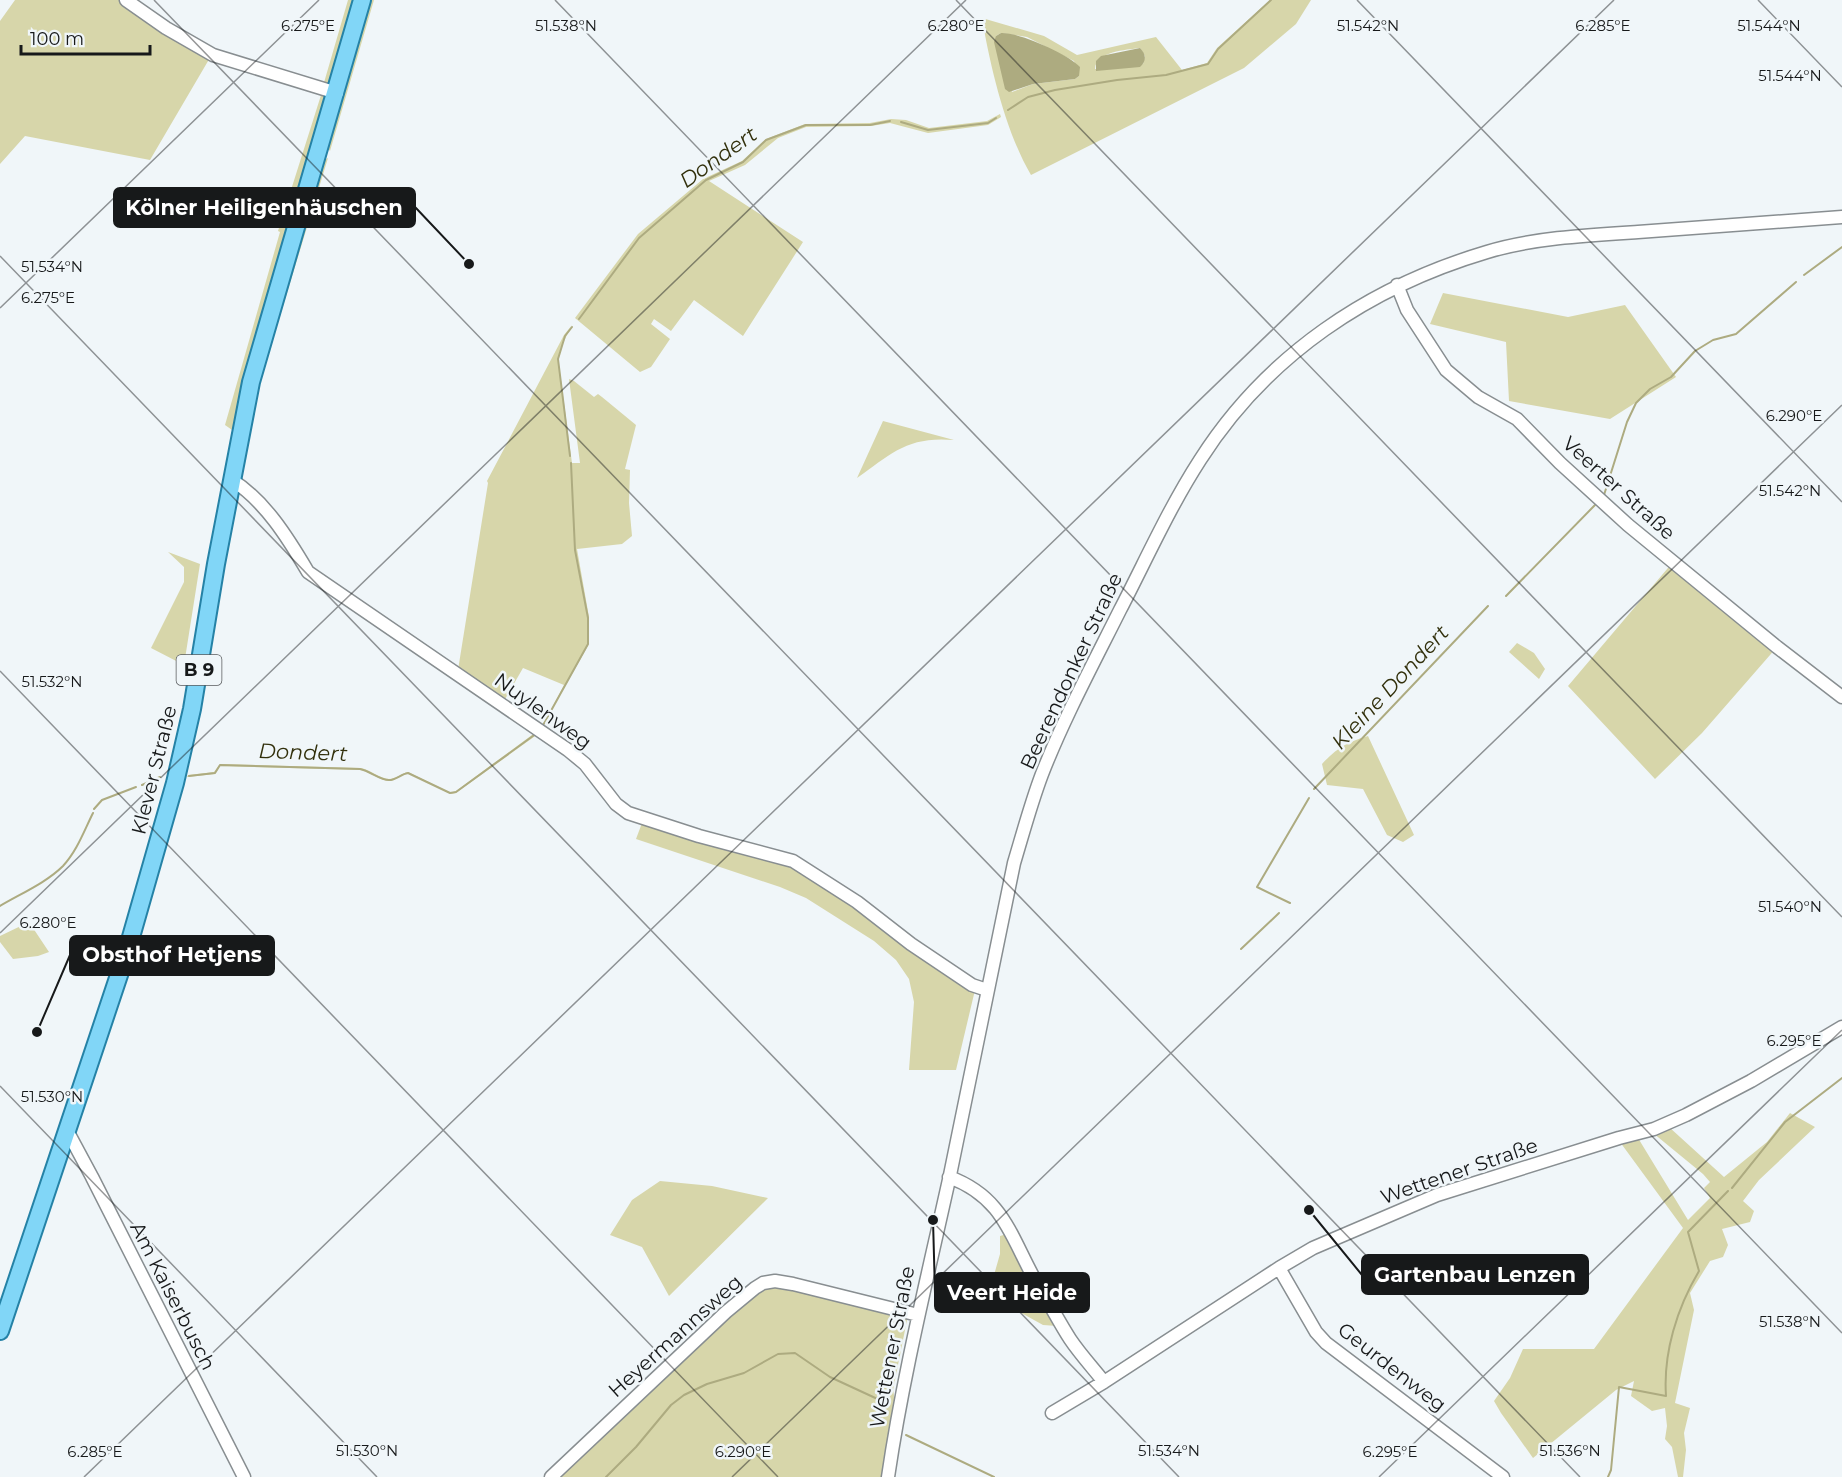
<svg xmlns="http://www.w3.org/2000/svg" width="1842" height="1477" font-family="Montserrat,sans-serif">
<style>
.green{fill:#d7d6aa;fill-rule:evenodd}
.water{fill:#adab80}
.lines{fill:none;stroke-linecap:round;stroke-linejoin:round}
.stream{stroke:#adab80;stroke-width:2}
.minor-casing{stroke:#888e91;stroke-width:15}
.major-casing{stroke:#2582a6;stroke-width:20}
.minor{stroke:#fff;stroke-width:12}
.major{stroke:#81d6f7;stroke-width:16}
.ticks{fill:none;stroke:#17191a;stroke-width:1.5;stroke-opacity:0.45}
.labels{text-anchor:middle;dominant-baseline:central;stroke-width:5;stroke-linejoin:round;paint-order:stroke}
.shield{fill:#f0f6f9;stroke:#585b5d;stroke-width:1.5}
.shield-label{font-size:18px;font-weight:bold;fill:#17191a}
.street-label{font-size:20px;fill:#17191a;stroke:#f0f6f9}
.water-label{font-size:21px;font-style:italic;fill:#32300c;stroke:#f0f6f9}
.ticks-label{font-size:15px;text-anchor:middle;fill:#17191a;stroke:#f0f6f9;stroke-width:5;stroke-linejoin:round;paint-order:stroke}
.leader{fill:none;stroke:#17191a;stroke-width:2}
.callout-dot{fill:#17191a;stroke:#f0f6f9;stroke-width:2}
.callout{fill:#17191a;stroke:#17191a;stroke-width:2}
.callout-label{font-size:21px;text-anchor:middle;font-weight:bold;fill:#fff}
</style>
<rect width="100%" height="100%" fill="#f0f6f9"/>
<path class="green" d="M15 0H129L211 56 150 160 25 136 0 164V21Z
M348 0H357L331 85 323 86Z
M368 0H374L330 151 326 146Z
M1270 0H1311L1296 24 1244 68 1031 175C1006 133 990 66 982 18L1044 36 1077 55 1156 37 1182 70 1207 63 1217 48ZM1001 33 1027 37 1074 61 1079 76 1075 79 1033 84 1012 92 996 36ZM1140 48 1145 56 1143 64 1095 69C1096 51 1126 50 1140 48Z
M322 92 326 95 235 432 225 425 280 232 278 231Z
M1000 114 1001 117 988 125 928 133 890 123 871 126 806 127 778 138 745 165 709 181 803 242 743 336 694 300 671 331 654 319 651 324 670 339 651 367 640 372 575 318 638 234 703 179 742 161 766 139 805 124 870 123 891 119 906 120 929 128 987 121Z
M328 158 260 382 249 434 256 379 322 161Z
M1443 293 1568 317 1625 305 1676 377 1610 419 1509 401 1506 342 1430 324Z
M572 325 561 347 558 358 572 463H580L569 379 574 381 594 397 598 394 602 397 636 425 625 469 630 470 629 503 632 536 622 544 577 549 589 617V644L542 727 564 685 523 668 504 701 458 670 488 483 487 481 564 335Z
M883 421 954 440C908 436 892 453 857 478Z
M168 552 200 564 184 665 151 648 184 582V567Z
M1673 562 1777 647 1702 733 1655 779 1568 686Z
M1517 643 1534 653 1545 669 1539 679 1509 652Z
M536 732 538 734 456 793 451 794 408 773C401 774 396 781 389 781 381 781 370 772 361 770L220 766 215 774 187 777 188 775 214 772 220 764 361 768C370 770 381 779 389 779 396 779 402 773 408 772L451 793 456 791Z
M1368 736 1414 835 1403 842 1387 835 1363 789 1327 785 1322 764C1337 748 1347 742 1368 736Z
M642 823 791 863 975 990 956 1070H909L914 1002 909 979 896 960 874 941 806 898 780 887 636 839Z
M29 922 49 952 38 956 13 959 0 942V936Z
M1790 1113 1815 1127 1759 1180 1743 1201 1754 1211 1750 1222 1722 1229 1728 1245 1723 1257 1710 1261 1690 1293 1694 1310 1675 1403 1690 1408 1684 1433 1686 1450 1683 1477H1678L1672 1447 1665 1439 1667 1426 1665 1408 1652 1411 1631 1396 1634 1381 1616 1390 1533 1458 1501 1413 1494 1401 1510 1378 1523 1349H1594L1683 1228 1620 1142 1638 1138 1688 1220 1710 1198 1704 1188 1710 1182 1703 1174 1653 1133 1669 1127 1724 1177 1767 1142Z
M660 1181 712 1186 768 1198 669 1296 642 1247 610 1235 632 1200Z
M1007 1234 1057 1326 1043 1325 994 1298V1275L1000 1254V1236Z
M775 1285 908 1315 893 1390 900 1427 892 1477H556L756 1291Z"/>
<path class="water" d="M1001 33C1019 32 1068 54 1080 67L1079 76 1075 79 1033 84 1009 92 1005 89 994 42 996 36Z
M1140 48C1146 54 1147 61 1140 67L1096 71V61L1101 56Z"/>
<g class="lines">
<path class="stream" d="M1008 110 1028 97 1055 90 1117 80 1166 75 1208 64 1218 49 1271 0
M901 122 928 130 988 123 996 118
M1804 275 1842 247
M579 319 639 238 706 180 743 162 766 140 806 125H870L890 121
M570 456 558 359 565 336 572 327
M1604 495 1627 422 1636 403 1650 389 1671 377 1695 351 1713 340 1736 334 1796 282
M1506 596 1595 505
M542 727 588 644V618L575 550 571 463
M189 776 215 773 220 765 360 769C370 771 380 780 389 780 396 780 401 774 408 773L450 793 456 792 537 733
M142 785 160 777
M1314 789 1488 606
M94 809 102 800 136 787
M1290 903 1257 887 1309 798
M0 906C20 894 46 883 63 866 77 851 84 831 93 813
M1241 949 1279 913
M1732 1188 1785 1122 1842 1078
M906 1435 994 1477
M606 1477 636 1447 671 1405 684 1395 707 1384 744 1373 778 1354 795 1353 830 1377 884 1402 880 1421
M1608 1477 1611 1470 1619 1387 1666 1396C1663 1353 1677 1308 1699 1271L1688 1232 1728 1191"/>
<defs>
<path id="minor" d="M126 0 166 28 213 55 337 93
M1397 285 1407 310 1446 370 1478 397 1517 419 1560 463 1628 525 1777 647 1842 697
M232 480C265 501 288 538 308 572L568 750 585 764 616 804 628 813 699 836 793 861 857 902 911 944 972 985 987 990
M66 1134 70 1136 92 1177 244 1477
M949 1177C1006 1198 1011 1240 1039 1287 1050 1304 1059 1322 1070 1339 1080 1354 1093 1368 1104 1382
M1279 1268 1316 1332 1326 1343 1503 1477
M1052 1413 1104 1382 1279 1268 1313 1248 1437 1195 1619 1138 1654 1129 1686 1115 1751 1081 1842 1027
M551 1477 726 1312 755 1288 763 1283 775 1281 793 1284 918 1315
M888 1477C903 1375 928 1275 950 1175 972 1071 992 967 1014 863 1023 833 1031 803 1042 774 1064 718 1093 664 1120 610 1146 560 1169 508 1200 460 1267 355 1369 287 1487 252 1532 238 1590 235 1638 232 1706 227 1774 222 1842 217"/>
<path id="major" d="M0 1331 127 951 175 783 192 709 216 564 251 382 362 0"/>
</defs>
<use href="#minor" class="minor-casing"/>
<use href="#major" class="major-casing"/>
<use href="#minor" class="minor"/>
<use href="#major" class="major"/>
</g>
<path class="ticks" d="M154 0 1580 1477M555 0 1842 1333M956 0 1842 917M1357 0 1842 502M1758 0 1842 87M0 256 1179 1477M0 308 319 0M0 671 778 1477M0 933 966 0M0 1086 377 1477M84 1477 1614 0M732 1477 1842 405M1379 1477 1842 1030"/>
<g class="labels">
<rect class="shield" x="176.5" y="655" width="45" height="30" rx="4.5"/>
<g class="shield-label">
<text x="199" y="670">B 9</text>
</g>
<g class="street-label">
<text transform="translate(1619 488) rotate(42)">Veerter Straße</text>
<text transform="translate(1071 671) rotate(-65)">Beerendonker Straße</text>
<text transform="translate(543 711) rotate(36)">Nuylenweg</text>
<text transform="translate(154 770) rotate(-76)">Klever Straße</text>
<text transform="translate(1459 1171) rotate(-19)">Wettener Straße</text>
<text transform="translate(173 1296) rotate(63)">Am Kaiserbusch</text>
<text transform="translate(675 1336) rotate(-42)">Heyermannsweg</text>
<text transform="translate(892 1347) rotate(-79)">Wettener Straße</text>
<text transform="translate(1392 1367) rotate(38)">Geurdenweg</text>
</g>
<g class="water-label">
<text transform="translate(718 157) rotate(-35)">Dondert</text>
<text transform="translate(1390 687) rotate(-47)">Kleine Dondert</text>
<text transform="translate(303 752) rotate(2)">Dondert</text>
</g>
</g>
<g class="ticks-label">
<text x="308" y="31">6.275°E</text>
<text x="956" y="31">6.280°E</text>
<text x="1603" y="31">6.285°E</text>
<text x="566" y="31">51.538°N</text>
<text x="1368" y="31">51.542°N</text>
<text x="1769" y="31">51.544°N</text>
<text x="1790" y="81">51.544°N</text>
<text x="52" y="272">51.534°N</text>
<text x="48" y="303">6.275°E</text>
<text x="1794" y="421">6.290°E</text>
<text x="1790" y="496">51.542°N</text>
<text x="52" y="687">51.532°N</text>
<text x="1790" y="912">51.540°N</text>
<text x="48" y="928">6.280°E</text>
<text x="1794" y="1046">6.295°E</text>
<text x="52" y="1102">51.530°N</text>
<text x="1790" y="1327">51.538°N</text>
<text x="367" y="1456">51.530°N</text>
<text x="1169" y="1456">51.534°N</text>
<text x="1570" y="1456">51.536°N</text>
<text x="95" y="1457">6.285°E</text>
<text x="743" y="1457">6.290°E</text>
<text x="1390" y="1457">6.295°E</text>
</g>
<path class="leader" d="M469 264L415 207M37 1032L70 955M1309 1210L1362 1275M933 1220L935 1293"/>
<g class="callout-dot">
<circle cx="469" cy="264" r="6"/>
<circle cx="37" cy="1032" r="6"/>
<circle cx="1309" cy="1210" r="6"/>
<circle cx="933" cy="1220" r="6"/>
</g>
<g class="callout">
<rect x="114" y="188" width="301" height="39" rx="6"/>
<rect x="70" y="936" width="204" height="39" rx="6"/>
<rect x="1362" y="1255" width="226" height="39" rx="6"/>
<rect x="935" y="1273" width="154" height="39" rx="6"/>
</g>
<g class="callout-label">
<text x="264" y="215">Kölner Heiligenhäuschen</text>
<text x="172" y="962">Obsthof Hetjens</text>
<text x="1475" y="1282">Gartenbau Lenzen</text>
<text x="1012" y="1300">Veert Heide</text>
</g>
<path d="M21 45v9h129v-9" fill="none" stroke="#17191a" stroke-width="3"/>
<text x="30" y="45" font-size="18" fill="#17191a" stroke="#f0f6f9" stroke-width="4.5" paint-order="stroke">100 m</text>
</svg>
